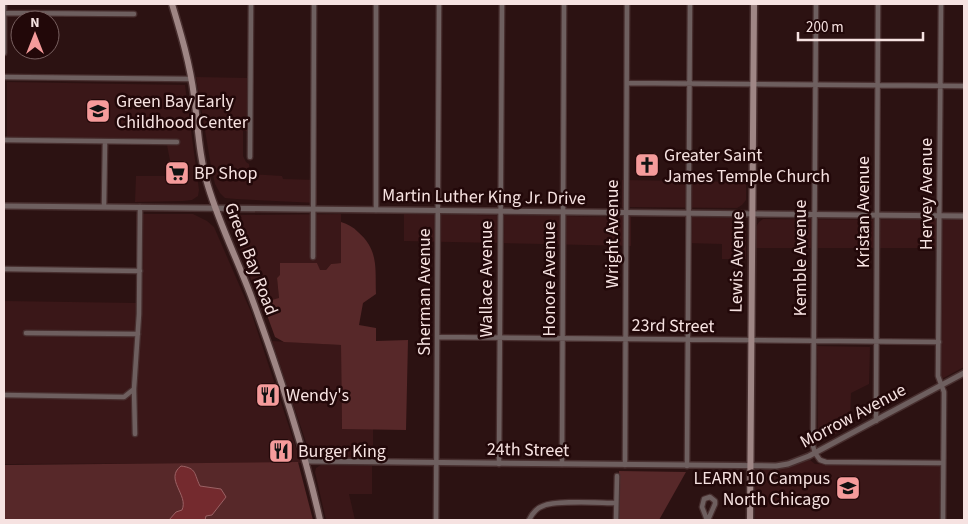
<svg xmlns="http://www.w3.org/2000/svg" width="968" height="524" font-family="'Source Sans 3',sans-serif">
<style>
.built{fill:#3a1718}
.green{fill:#572829}
.water{fill:#742a2e;stroke:#9b6164}
.lines{fill:none;stroke-linecap:round;stroke-linejoin:round}
.minor-casing{stroke:#482f2f;stroke-width:7}
.tertiary-casing{stroke:#482f2f;stroke-width:8}
.secondary-casing{stroke:#482f2f;stroke-width:9}
.minor{stroke:#6e5f5f;stroke-width:4.5}
.tertiary{stroke:#6e5f5f;stroke-width:5}
.secondary{stroke:#9f8685;stroke-width:6}
.labels{text-anchor:middle;dominant-baseline:central;stroke-width:5;stroke-linejoin:round;paint-order:stroke}
.poi-label{font-size:18px;fill:#f6e2e1;stroke:#220809;text-anchor:start}
.street-label{font-size:18px;fill:#f6e2e1;stroke:#220809}
</style>
<rect width="100%" height="100%" fill="#2c1212"/>
<path class="built" d="M196 77 248 78V131H243V156L246 162 249 164 250 174 282 176 283 179 317 180V203L236 199 225 198 220 193 215 184 211 166Z
M7 82 185 85 199 190 198 196 192 200 183 201 135 202 136 176H173L166 140 7 137Z
M622 180 746 182V200L742 205 737 208 622 207Z
M136 214H193L207 221 214 227 251 312 301 463 4 464V301L136 303Z
M341 214V263L331 264 326 270H319L317 263 280 276 277 278 279 298 272 312 264 316 234 231 232 220 234 217 242 215Z
M404 214 631 217V246L404 241Z
M685 217 734 218 742 221 746 229V259H722V244L686 243Z
M763 219 964 220V367L936 382 937 248H756V227L759 222Z
M272 341 341 345 342 428 373 429V459L311 457Z
M817 346 870 347 869 384 851 393 850 426 818 443Z
M810 460 815 464 938 465 941 467 939 520 755 519V478L758 473 764 470 789 467Z
M321 465 372 466V494H349L355 520H326L315 472 316 468Z"/>
<path class="green" d="M341 222C348 224 353 227 358 232 379 250 375 269 376 294L363 303 359 325 376 328V341L408 340 406 430 342 429 341 345 284 342 275 337 267 315 272 312V300L279 298 277 278 280 275V263H317L320 270H326L331 264 341 263Z
M298 462 313 520H4V465Z
M619 471 686 472 659 520H619Z"/>
<path class="water" d="M181 466C197 468 194 474 200 486L221 489 226 497 212 515 206 516 205 520H169L176 512 182 510C189 495 164 479 181 466Z"/>
<g class="lines">
<defs>
<path id="minor" d="M816 4 813 446 815 453 820 460 826 462 943 463
M941 4 938 376 944 392 943 520
M4 13 134 14
M4 53V4
M4 77 191 79
M627 83 964 86
M4 140 177 142
M250 157 251 4
M104 206 105 142
M376 210V4
M313 257 314 4
M4 269 140 271
M26 333 138 334
M437 337 939 342
M4 395 124 397 134 389
M876 421 878 4
M135 434 134 389 139 314 140 207
M499 464 502 4
M562 464 564 4
M625 465 627 4
M687 466 690 4
M436 520 439 4
M529 520C532 514 536 508 543 506 556 500 600 503 616 503
M616 520 617 476
M707 520 702 507 704 499 710 497 715 501V504L708 520"/>
<path id="tertiary" d="M4 206 964 216
M306 461 776 466 788 464 809 456 964 373"/>
<path id="secondary" d="M172 4C181 34 190 64 194 96 198 126 199 157 208 186 219 223 237 259 251 296 278 369 303 444 320 520
M750 520 754 4"/>
</defs>
<use href="#minor" class="minor-casing"/>
<use href="#tertiary" class="tertiary-casing"/>
<use href="#secondary" class="secondary-casing"/>
<use href="#minor" class="minor"/>
<use href="#tertiary" class="tertiary"/>
<use href="#secondary" class="secondary"/>
</g>
<defs>
<symbol id="school-square" viewBox="-11 -11 22 22"><rect x="-9" y="-9" width="18" height="18" rx="4" fill="#f59b9b" stroke="#220809"/><path d="M0-5L7-2L0 1L-7-2ZM-4 1L0 2.5L4 1V4Q0 6-4 4Z" fill="#111"/></symbol>
<symbol id="church-square" viewBox="-11 -11 22 22"><rect x="-9" y="-9" width="18" height="18" rx="4" fill="#f59b9b" stroke="#220809"/><path d="M-1.2-6h2.4v3.5h3.3v2.4h-3.3V6h-2.4V-.1h-3.3v-2.4h3.3Z" fill="#111"/></symbol>
<symbol id="supermarket-square" viewBox="-11 -11 22 22"><rect x="-9" y="-9" width="18" height="18" rx="4" fill="#f59b9b" stroke="#220809"/><path d="M-6-5.5h2.5l.6 2H6L4.5 2H-2.5L-4.4-4H-6ZM-1.5 3.2a1.3 1.3 0 1 0 .1 0ZM3 3.2a1.3 1.3 0 1 0 .1 0Z" fill="#111"/></symbol>
<symbol id="restaurant-square" viewBox="-11 -11 22 22"><rect x="-9" y="-9" width="18" height="18" rx="4" fill="#f59b9b" stroke="#220809"/><path d="M-5-6h1v4h1v-4h1v4h1v-4h1v5L-1.5 .5V6h-2V.5L-5-1ZM5-6V6H3V1.5H1.5Q1.5-4 5-6Z" fill="#111"/></symbol>
</defs>
<g fill-rule="evenodd">
<use href="#school-square" x="84" y="97" width="28" height="28"/>
<use href="#church-square" x="633" y="151" width="28" height="28"/>
<use href="#supermarket-square" x="163" y="159" width="28" height="28"/>
<use href="#restaurant-square" x="254" y="381" width="28" height="28"/>
<use href="#restaurant-square" x="267" y="437" width="28" height="28"/>
<use href="#school-square" x="834" y="474" width="28" height="28"/>
</g>
<g class="labels">
<g class="poi-label">
<text x="116" y="101">Green Bay Early<tspan x="116" dy="21">Childhood Center</tspan></text>
<text x="664" y="155">Greater Saint<tspan x="664" dy="21">James Temple Church</tspan></text>
<text x="194" y="173">BP Shop</text>
<text x="286" y="395">Wendy's</text>
<text x="298" y="451">Burger King</text>
<text x="830" y="478" text-anchor="end">LEARN 10 Campus<tspan x="830" dy="21">North Chicago</tspan></text>
</g>
<g class="street-label">
<text transform="translate(926 194) rotate(-90)">Hervey Avenue</text>
<text transform="translate(484 197) rotate(1)">Martin Luther King Jr. Drive</text>
<text transform="translate(863 212) rotate(-90)">Kristan Avenue</text>
<text transform="translate(612 234) rotate(-90)">Wright Avenue</text>
<text transform="translate(800 258) rotate(-90)">Kemble Avenue</text>
<text transform="translate(251 259) rotate(69)">Green Bay Road</text>
<text transform="translate(737 262) rotate(-89)">Lewis Avenue</text>
<text transform="translate(486 279) rotate(-90)">Wallace Avenue</text>
<text transform="translate(549 279) rotate(-90)">Honore Avenue</text>
<text transform="translate(424 292) rotate(-90)">Sherman Avenue</text>
<text transform="translate(673 326) rotate(1)">23rd Street</text>
<text transform="translate(853 416) rotate(-28)">Morrow Avenue</text>
<text transform="translate(528 450) rotate(1)">24th Street</text>
</g>
</g>
<rect width="968" height="524" fill="none" stroke="#f6e2e1" stroke-width="10"/>
<g transform="translate(35 35)"><circle r="24" fill="#220809" stroke="#775f5f"/>
<path d="M0-4L9 19L0 12L-9 19Z" fill="#f59b9b"/>
<text y="-8" font-size="14" font-weight="bold" text-anchor="middle" fill="#f6e2e1">N</text>
</g>
<path d="M798 32v8h125v-8" fill="none" stroke="#f6e2e1" stroke-width="2.5"/>
<text x="806" y="32" font-size="15" fill="#f6e2e1" stroke="#220809" stroke-width="4" paint-order="stroke">200 m</text>
</svg>
